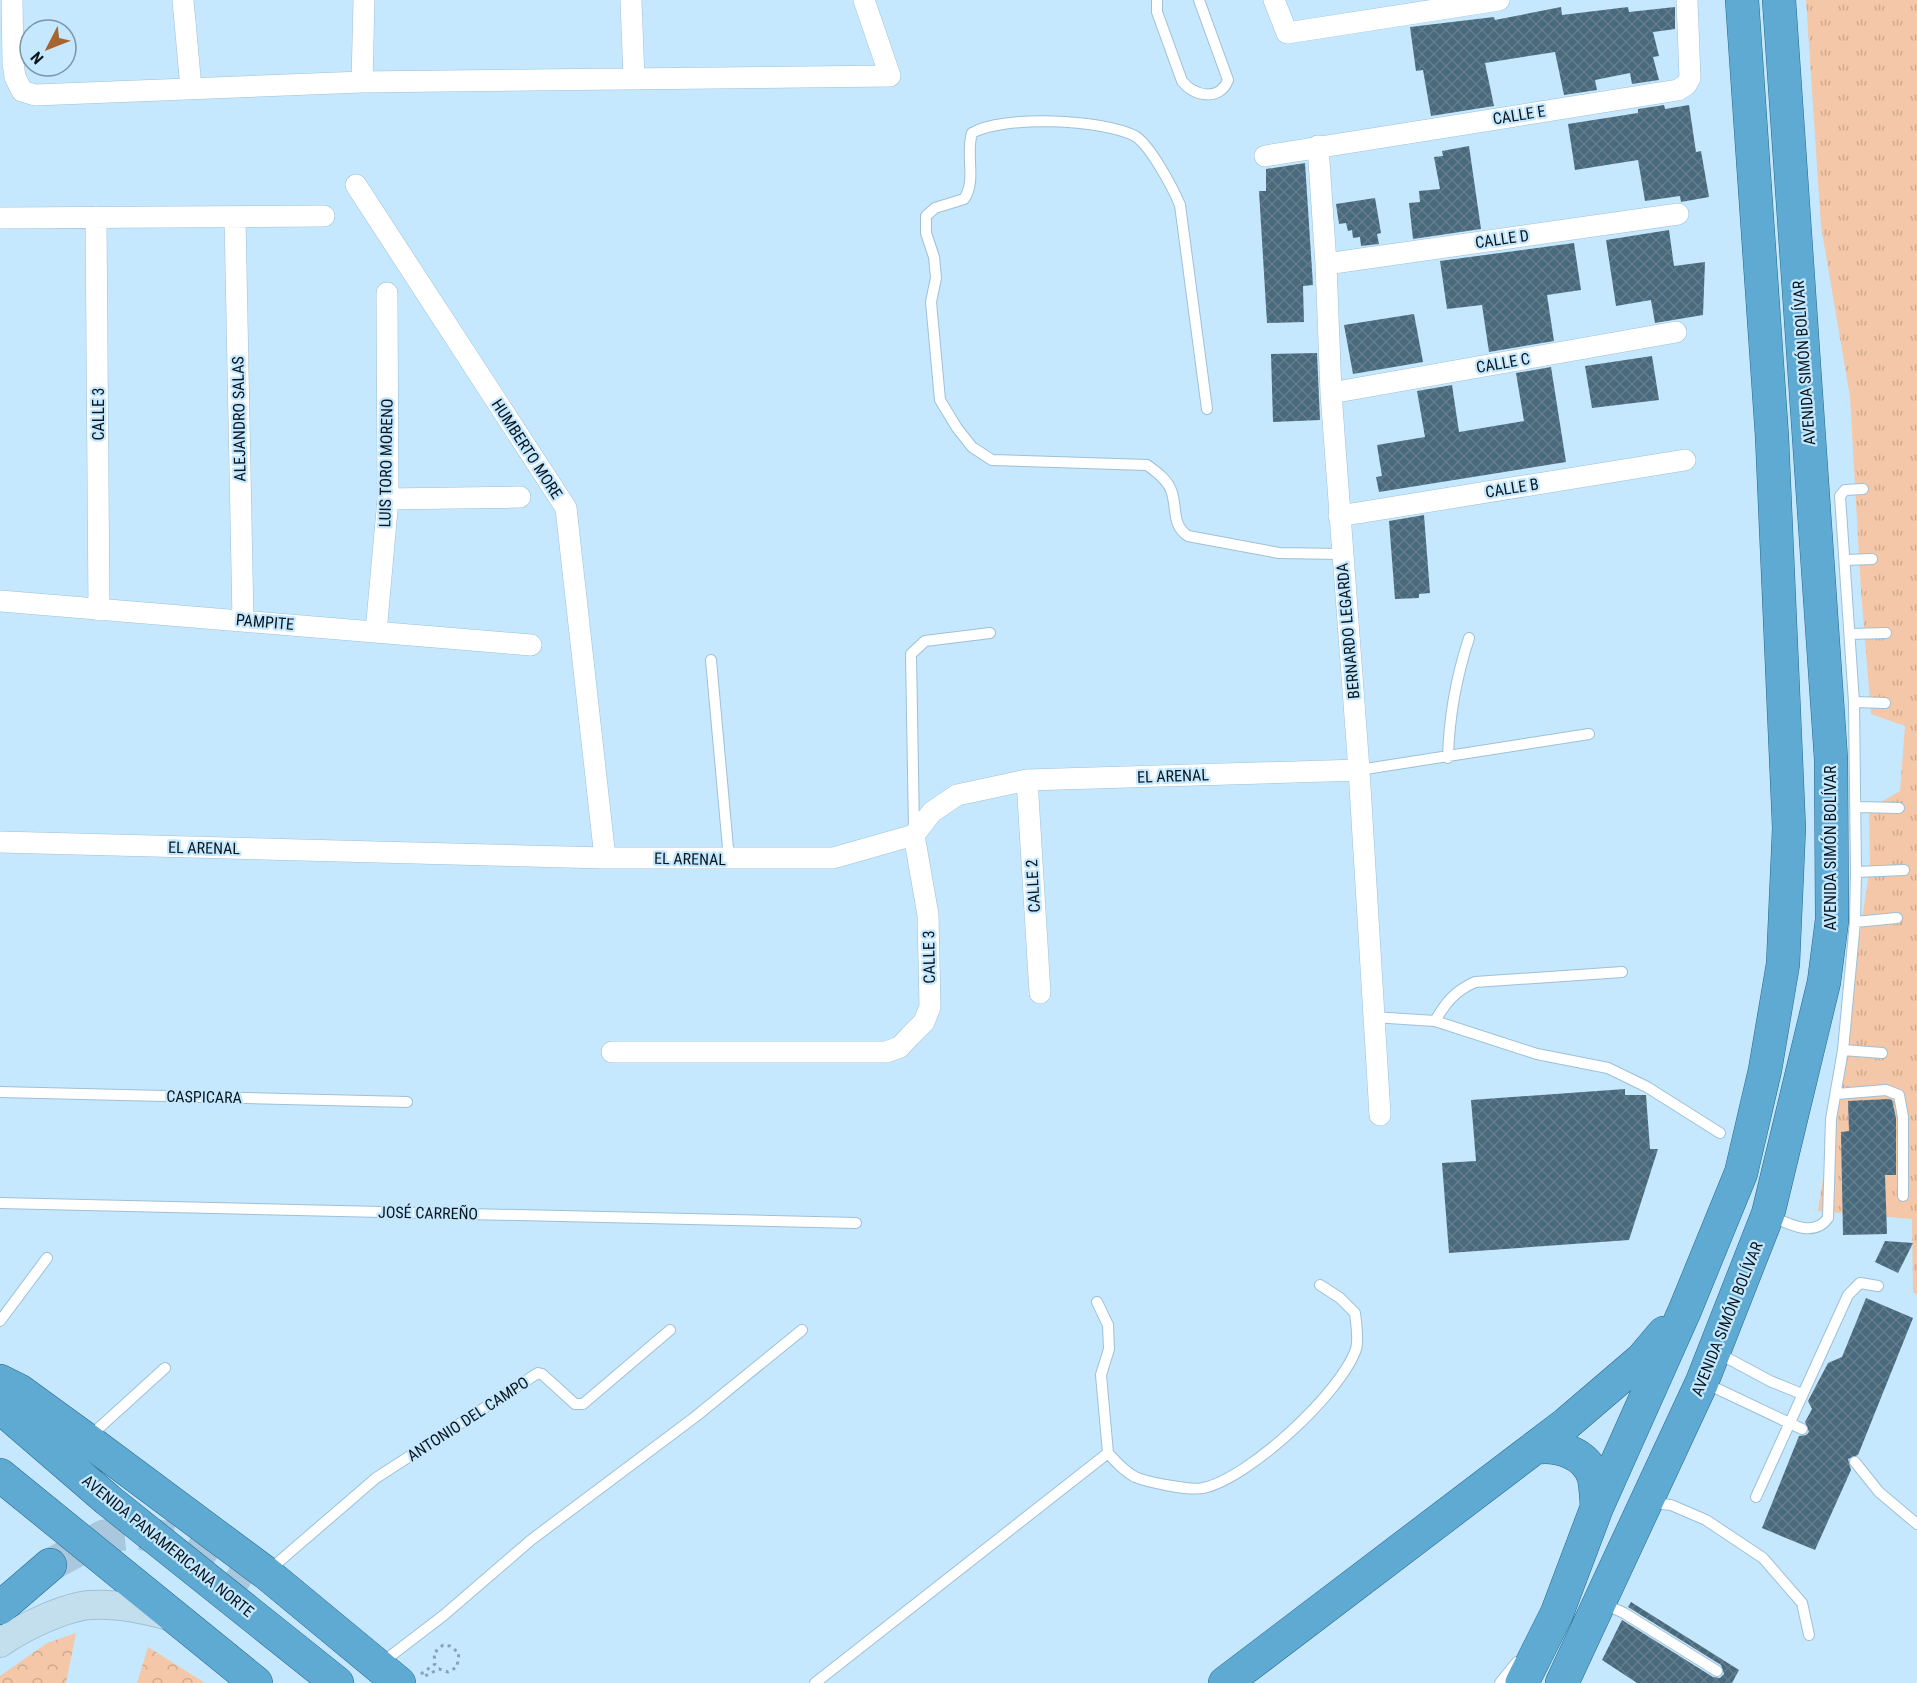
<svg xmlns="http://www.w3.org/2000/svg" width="1917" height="1683" font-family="'Roboto Condensed',sans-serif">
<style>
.grass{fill:url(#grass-tufts)}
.park{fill:url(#park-crowns)}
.building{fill:url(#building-cross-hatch)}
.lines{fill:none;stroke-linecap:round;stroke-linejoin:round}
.trunk-tunnel{stroke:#a9c8dd;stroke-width:33;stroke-dasharray:33 16;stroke-linecap:butt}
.service-casing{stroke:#9ec0d6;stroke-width:12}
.minor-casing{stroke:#9ec0d6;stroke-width:22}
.secondary-casing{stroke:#9ec0d6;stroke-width:30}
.trunk-casing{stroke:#27688c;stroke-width:34}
.path{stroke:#87a2b4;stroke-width:3;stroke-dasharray:3 4.5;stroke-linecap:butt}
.service{stroke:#fff;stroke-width:10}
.minor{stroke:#fff;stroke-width:21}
.secondary{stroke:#c3dfee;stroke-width:28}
.trunk{stroke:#5faad3;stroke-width:33}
.labels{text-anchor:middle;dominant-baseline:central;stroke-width:4.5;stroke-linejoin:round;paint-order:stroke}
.street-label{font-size:16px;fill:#08151d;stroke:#c5e8ff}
</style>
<defs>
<pattern id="grass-tufts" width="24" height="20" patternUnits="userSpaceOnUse" patternTransform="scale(1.5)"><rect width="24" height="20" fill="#f3c7a7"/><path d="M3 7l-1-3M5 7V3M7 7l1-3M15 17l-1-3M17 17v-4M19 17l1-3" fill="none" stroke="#cfaa8f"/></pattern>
<pattern id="park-crowns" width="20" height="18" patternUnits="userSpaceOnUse" patternTransform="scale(1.5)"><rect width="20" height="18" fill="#f3c7a7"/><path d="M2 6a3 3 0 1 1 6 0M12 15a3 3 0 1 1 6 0" fill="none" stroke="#cfaa8f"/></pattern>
<pattern id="building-cross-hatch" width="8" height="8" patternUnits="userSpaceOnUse" patternTransform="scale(1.5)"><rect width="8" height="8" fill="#49697c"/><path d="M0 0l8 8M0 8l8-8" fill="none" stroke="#647d8c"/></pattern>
</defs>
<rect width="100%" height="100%" fill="#c5e8ff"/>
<path class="grass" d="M1806 0H1917V1295L1913 1292 1912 1219 1818 1211 1870 866 1869 809 1900 791 1905 726 1871 714 1861 591 1850 397 1821 226Z"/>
<path class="park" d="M76 1633 66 1683H0V1676L47 1643Z
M148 1647 205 1683H137Z"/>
<path class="building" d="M1561 7 1562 15 1628 7 1629 12 1675 7V29L1653 32 1659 56 1653 57 1659 80 1632 84 1630 73 1595 80 1597 90 1564 95 1555 52 1485 63 1494 106 1431 116 1423 70 1416 71 1410 27 1494 17 1495 20Z
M1664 105 1665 109 1689 105 1696 152 1701 151 1709 197 1681 202 1680 196 1645 201 1638 160 1575 170 1568 124 1638 113V109Z
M1469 146 1481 229 1413 239 1409 203 1420 202 1419 191 1440 189 1434 157 1443 156 1442 151Z
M1305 163 1313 285 1303 286 1304 322 1267 323 1259 191H1266V169Z
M1375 198 1381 233 1377 234 1379 244 1361 246 1360 237 1353 238 1352 230 1348 231 1346 223 1339 224 1336 204Z
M1669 230 1674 266 1705 262 1703 315 1655 323 1651 300 1616 306 1606 240Z
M1574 243 1581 290 1547 295 1554 341 1489 352 1482 305 1447 309 1440 261Z
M1414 314 1423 362 1353 374 1344 325Z
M1317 353 1320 420 1273 422 1271 354Z
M1652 356 1659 400 1592 408 1585 366Z
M1551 367 1566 462 1379 492 1376 477 1382 476 1377 445 1425 437 1417 391 1452 385 1459 432 1524 421 1516 373Z
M1424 515 1430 593 1419 594V598L1395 599 1389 521Z
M1625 1089V1095H1646L1650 1149H1658L1629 1240 1449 1253 1442 1163 1476 1161 1471 1100Z
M1889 1099 1892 1100 1896 1118V1175H1885L1887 1234 1843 1235 1841 1132 1849 1131 1848 1101Z
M1885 1241 1913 1243 1898 1273 1875 1262Z
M1866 1298 1913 1318 1858 1455 1848 1459 1851 1470 1815 1550 1762 1528 1799 1436 1806 1435 1809 1432 1805 1422 1812 1409 1808 1401 1828 1363 1842 1357Z
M1631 1602 1739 1670 1732 1683H1637L1602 1660 1622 1620 1713 1677 1720 1678 1724 1674 1721 1665 1628 1607Z"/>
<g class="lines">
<path class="trunk-tunnel" d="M50 1565 104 1536 136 1533 188 1540 252 1582"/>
<defs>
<path id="service" d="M1157 0V12L1182 81C1195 97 1220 101 1228 80L1199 0
M1207 409 1180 205C1173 188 1150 145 1135 136 1102 119 1003 115 972 133 965 155 977 180 964 199L935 208 926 216V233L934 257 936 278 931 302 940 400 957 428 972 447 992 460 1147 465C1157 472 1169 481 1172 493 1177 510 1172 525 1188 536L1279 553 1341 554
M1845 560 1872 559
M1850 634 1886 633
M711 660 729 859
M1854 702 1885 703
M1448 758C1449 715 1456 678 1469 638
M1359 770 1589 734
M1857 807 1899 808
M914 830 911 654 925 641 990 633
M1856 872 1904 870
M1855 922 1897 918
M1373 1017 1435 1021 1537 1054 1608 1068 1647 1087 1720 1133
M1435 1021C1446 1002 1455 991 1475 982L1622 972
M1843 1050 1882 1053
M0 1092 407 1102
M1836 1094 1886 1090 1899 1095 1903 1117V1196
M0 1203 856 1223
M1771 1216C1789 1224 1814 1238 1828 1218L1831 1119 1843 1050 1855 922 1856 872 1854 702 1840 496 1845 490 1863 489
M1097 1302 1108 1325 1109 1349 1101 1375 1108 1453
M0 1321 47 1258
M1716 1352 1770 1381 1802 1394
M1705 1383 1802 1429
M89 1437 165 1368
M1855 1462 1879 1492 1917 1524
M1756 1497 1848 1295 1860 1283 1878 1286
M1651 1503 1671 1505 1706 1520 1763 1558 1802 1603 1809 1635
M268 1571 376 1478 538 1373 542 1374 575 1404H583L670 1330
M1602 1603 1624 1613 1717 1671
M380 1664 444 1615 531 1540 695 1417 802 1330
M815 1683 1108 1453C1116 1462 1124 1471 1135 1477 1147 1482 1190 1491 1203 1488 1248 1479 1341 1393 1356 1349 1359 1340 1356 1323 1355 1313L1340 1298 1320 1285
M1500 1683 1517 1662"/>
<path id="minor" d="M12 0 13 63 15 77 22 91 35 95 362 82 890 76 864 0
M183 0 191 88
M631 0 634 79
M1274 0 1287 33 1499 0
M362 82 364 0
M1318 146 1326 264 1331 393 1359 770 1380 1115
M1265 156 1678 90 1686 85 1690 78 1687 0
M356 185 566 508 605 858
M96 217 99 610
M0 218 324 216
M235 218 243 620
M1326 264 1678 214
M1331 393 1676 332
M388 499 520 497
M1339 516 1685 460
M0 601 531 645
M376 632 388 499 387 293
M1027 780 1040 993
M0 842 605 858H833L914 835 932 812 957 795 1027 780 1359 770
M612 1052H886L900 1047 910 1036 924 1022 930 1007 928 915 914 835"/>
<path id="secondary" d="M0 1643C21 1628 64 1607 90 1605 119 1603 147 1610 174 1617"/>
<path id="trunk" d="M0 1381 20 1391 86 1439 266 1573 399 1683
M0 1407 108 1500 337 1683
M1534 1448C1557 1444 1587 1453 1594 1478 1596 1487 1596 1498 1597 1507
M0 1475 256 1683
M0 1608 50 1565
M1225 1683 1566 1424 1642 1359 1664 1333
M1522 1683 1557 1613 1597 1507 1685 1310 1741 1173 1765 1070 1783 964 1789 828 1772 437 1742 0
M1562 1683 1702 1382 1768 1214 1824 982 1832 920 1831 759 1779 0"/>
</defs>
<use href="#service" class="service-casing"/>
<use href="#minor" class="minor-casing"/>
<use href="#secondary" class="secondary-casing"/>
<use href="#trunk" class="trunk-casing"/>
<path class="path" d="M421 1674 435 1664 434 1653 443 1645 450 1646 459 1653 457 1667 448 1672 439 1669 423 1677"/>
<use href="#service" class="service"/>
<use href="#minor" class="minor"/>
<use href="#secondary" class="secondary"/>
<use href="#trunk" class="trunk"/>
</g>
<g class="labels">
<g class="street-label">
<text transform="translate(1519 115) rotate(-9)">CALLE E</text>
<text transform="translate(1502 239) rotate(-8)">CALLE D</text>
<text transform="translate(1503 363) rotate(-10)">CALLE C</text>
<text transform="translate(1804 363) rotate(-94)">AVENIDA SIMÓN BOLÍVAR</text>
<text transform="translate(98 414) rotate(-90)">CALLE 3</text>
<text transform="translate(239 419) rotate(-91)">ALEJANDRO SALAS</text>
<text transform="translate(527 449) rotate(57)">HUMBERTO MORE</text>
<text transform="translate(386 463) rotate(-89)">LUIS TORO MORENO</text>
<text transform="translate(1512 488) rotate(-9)">CALLE B</text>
<text transform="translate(265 622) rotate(5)">PAMPITE</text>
<text transform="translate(1348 631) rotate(-95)">BERNARDO LEGARDA</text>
<text transform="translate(1173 776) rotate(-2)">EL ARENAL</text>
<text transform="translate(204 848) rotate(1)">EL ARENAL</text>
<text transform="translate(1830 848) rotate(-90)">AVENIDA SIMÓN BOLÍVAR</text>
<text transform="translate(690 859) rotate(1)">EL ARENAL</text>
<text transform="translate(1033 886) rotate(-93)">CALLE 2</text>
<text transform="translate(929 957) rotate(-91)">CALLE 3</text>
<text transform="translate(204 1097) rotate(1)">CASPICARA</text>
<text transform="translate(428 1213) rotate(1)">JOSÉ CARREÑO</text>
<text transform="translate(1727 1319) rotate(-68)">AVENIDA SIMÓN BOLÍVAR</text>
<text transform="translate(468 1419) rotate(-33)">ANTONIO DEL CAMPO</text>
<text transform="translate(168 1546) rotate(39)">AVENIDA PANAMERICANA NORTE</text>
</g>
</g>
<g transform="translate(48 48) rotate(228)"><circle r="28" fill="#c5e8ff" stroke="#7994a5" stroke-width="1.5"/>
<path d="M0-4.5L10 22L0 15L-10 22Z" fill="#a66530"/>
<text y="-9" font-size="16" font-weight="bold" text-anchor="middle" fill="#08151d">N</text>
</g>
</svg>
